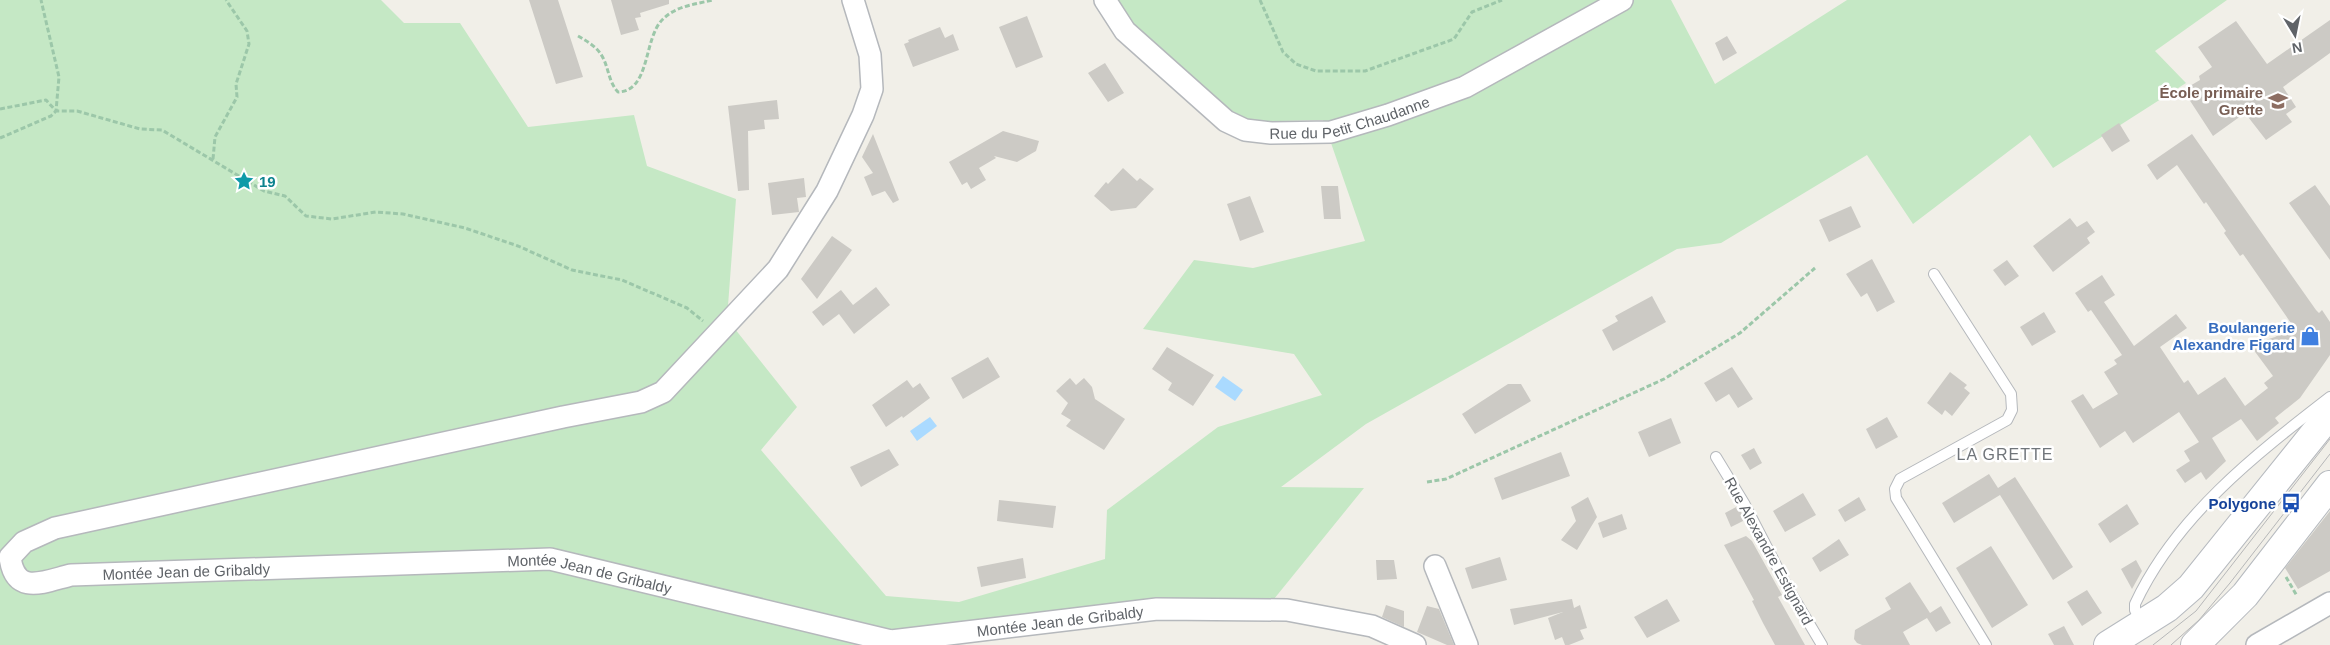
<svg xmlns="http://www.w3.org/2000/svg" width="2330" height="645" font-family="Arial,sans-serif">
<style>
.green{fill:#c5e8c5}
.water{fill:#aadaff}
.building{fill:#cccac5}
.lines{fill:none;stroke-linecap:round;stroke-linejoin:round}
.lane-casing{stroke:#b5b8bc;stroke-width:12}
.street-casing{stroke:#b5b8bc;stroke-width:24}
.secondary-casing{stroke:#b6babf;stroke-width:30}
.path{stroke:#9cc7a9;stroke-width:3;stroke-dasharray:5 2.5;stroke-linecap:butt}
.lane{stroke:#fff;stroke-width:10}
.street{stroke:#fff;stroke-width:21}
.secondary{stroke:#fff;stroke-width:28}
.tram{stroke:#b6b7b8;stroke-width:1}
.labels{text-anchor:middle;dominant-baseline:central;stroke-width:5;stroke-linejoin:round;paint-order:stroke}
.education-label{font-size:15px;font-weight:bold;fill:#785e54;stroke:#fff;text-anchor:end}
.street-label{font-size:15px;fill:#5f6368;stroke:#fff}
.culture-label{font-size:15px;font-weight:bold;fill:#0d838f;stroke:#fff;text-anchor:start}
.shop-label{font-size:15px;font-weight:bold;fill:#366cbe;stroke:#fff;text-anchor:end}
.transit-label{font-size:15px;font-weight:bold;fill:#164399;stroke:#fff;text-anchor:end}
.neighbourhood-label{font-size:16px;letter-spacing:1px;fill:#70757a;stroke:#fff}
</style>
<rect width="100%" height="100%" fill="#f1efe8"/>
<path class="green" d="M0 0H381L404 23H460L528 127 634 115 647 166 736 199 727 319 797 407 761 450 886 596 959 602 1105 559 1107 510 1218 427 1322 395 1294 354 1143 329 1194 260 1253 268 1365 241 1323 120 1237 122 1124 17 1113 0H1671L1715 84 1847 0H2227L2155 51 2186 83 2053 168 2030 135 1913 224 1867 155 1721 243 1677 249 1366 424 1281 487 1364 488 1274 599 1121 603 939 624 931 645H0Z"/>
<path class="water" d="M1223 376 1243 390 1235 401 1215 387Z
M930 417 937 426 917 441 910 431Z"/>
<path class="building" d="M529 0H558L583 77 556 84Z
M611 0H669V4L640 13 641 17 635 18 639 30 621 35Z
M1027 16 1043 57 1016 68 999 27Z
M2330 20V53L2283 87 2296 107 2286 114 2292 122 2266 140 2245 113 2213 136 2183 90 2200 80 2199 76 2212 67 2198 47 2236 21 2267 64Z
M940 27 945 38 953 34 959 50 913 67 904 44 909 42 908 40Z
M1727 36 1737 53 1723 61 1715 43Z
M1105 63 1124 93 1108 102 1088 73Z
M777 100 779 119 764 120 765 129 748 131 749 190 738 191 728 106Z
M2119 123 2130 141 2112 152 2101 135Z
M1003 131 1039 141 1036 151 1017 162 994 156 996 158 979 168 986 180 971 189 967 182 962 185 949 162Z
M873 134 899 200 893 203 885 191 872 196 864 177 873 173 862 157Z
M2192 134 2316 310 2319 313 2322 310 2330 322V355L2300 398 2275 418 2279 423 2257 441 2241 419 2212 438 2226 461 2206 480 2201 472 2185 483 2176 470 2190 461 2184 451 2199 442 2179 412 2133 443 2125 431 2100 448 2071 401 2083 394 2093 409 2118 394 2104 372 2117 364 2114 360 2122 355 2091 310 2088 312 2075 293 2102 275 2115 295 2104 302 2134 346 2176 314 2187 328 2160 347 2184 383 2188 380 2198 395 2225 377 2245 406 2268 388 2264 383 2273 376 2250 345 2275 337 2293 326 2243 254 2240 256 2224 233 2226 231 2206 202 2204 204 2177 165 2157 180 2147 165Z
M1123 168 1137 181 1140 178 1154 189 1136 208 1111 211 1094 196 1106 182 1108 184Z
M804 178 806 197 797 198 799 212 772 215 768 183Z
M2315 185 2330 206V260L2289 203Z
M1321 186H1338L1341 219H1324Z
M1250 196 1264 232 1240 241 1227 204Z
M1851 206 1861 227 1829 242 1819 220Z
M2070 218 2077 227 2087 221 2095 232 2087 238 2090 243 2053 272 2033 246Z
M832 236 852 250 817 299 801 279Z
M1872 259 1895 302 1877 312 1867 293 1861 297 1846 274Z
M2007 260 2019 276 2005 286 1993 270Z
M876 287 890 305 854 334 839 314 823 326 812 312 841 290 853 305Z
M1652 296 1666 322 1613 351 1602 330 1618 321 1615 316Z
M2044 312 2056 332 2032 346 2020 327Z
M1167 347 1214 375 1193 406 1168 390 1172 383 1152 369Z
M988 357 1000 377 963 399 951 378Z
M1732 367 1753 399 1738 408 1729 394 1716 402 1704 383Z
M1950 372 1967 385 1964 388 1970 393 1952 416 1945 410 1942 415 1927 403Z
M1070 378 1076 385 1084 378 1092 387 1095 399 1125 419 1104 450 1066 426 1071 420 1061 414 1068 403 1056 391Z
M907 380 913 388 920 383 930 398 903 418 902 416 886 427 872 405Z
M1508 384H1521L1531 401 1475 434 1462 414Z
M1887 417 1898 437 1876 449 1866 429Z
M1671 418 1681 443 1649 457 1638 432Z
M1754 448 1762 463 1750 470 1741 455Z
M889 449 899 465 861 487 850 467Z
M1561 452 1570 476 1502 500 1494 478Z
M1989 474 1998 488 2015 477 2073 567 2053 580 2000 495 1954 523 1942 503Z
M1803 493 1816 515 1785 532 1773 511Z
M1588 497 1597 517 1577 550 1561 540 1576 521 1571 507Z
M1859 497 1866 510 1845 522 1838 510Z
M999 500 1056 506 1053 528 997 521Z
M2127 504 2139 524 2110 543 2098 524Z
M1738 506 1745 520 1731 527 1725 513Z
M2330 511V571L2298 589 2285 568Z
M1622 514 1627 529 1603 538 1598 523Z
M1746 536 1752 541 1782 595 1778 597 1805 645H1775L1763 623 1752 601 1754 600 1724 545Z
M1839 539 1849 555 1820 572 1812 558Z
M1991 546 2028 605 1992 628 1956 568Z
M1500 557 1507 580 1472 589 1465 568Z
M1023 558 1026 578 981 587 977 567Z
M1376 560H1394L1397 579 1377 580Z
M2136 560 2142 571 2132 589 2121 569Z
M1910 582 1930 613 1941 606 1951 623 1936 632 1927 618 1903 632 1910 645H1862L1857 643 1854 639 1855 630 1891 609 1885 598Z
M2087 590 2102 613 2082 626 2067 602Z
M1572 599 1574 608 1580 605 1587 628 1580 630 1584 639 1569 645H1565L1562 637 1555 640 1548 618 1563 612 1514 625 1510 609Z
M1667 599 1680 621 1647 638 1634 617Z
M1386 605 1404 611V627L1382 617Z
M1427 606 1439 609 1454 645H1447L1417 632Z
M2064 626 2074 645H2054L2048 634Z"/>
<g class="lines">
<defs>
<path id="lane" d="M1934 274 2011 394 2012 410 2007 420 1900 479 1895 489 1896 498 1986 645
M1716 457 1744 503 1788 588 1822 645
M2141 622 2135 610V604C2176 516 2255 455 2330 397"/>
<g id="street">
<path id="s1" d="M853 0 870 55 872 89 863 115 827 191 778 269 663 392 641 402 563 417 55 528 24 542 10 557C15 596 43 582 71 575L550 559 891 641 1157 609 1287 610 1372 626 1415 645"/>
<path id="s2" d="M1105 0 1125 31 1226 121 1245 130 1271 133 1331 132 1388 115 1465 87 1622 0"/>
<path d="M1435 566 1467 645"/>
<path d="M2257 645 2330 603"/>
</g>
<path id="secondary" d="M2108 645 2167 608 2191 587 2330 414
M2195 645 2245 595 2330 485"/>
</defs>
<use href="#lane" class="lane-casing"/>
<use href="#street" class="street-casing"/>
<use href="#secondary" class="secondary-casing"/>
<path class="path" d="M1260 0 1283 52 1296 64 1316 71H1365L1454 39 1472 12 1502 0
M578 36C587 41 597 47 602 56 609 68 608 81 618 92 651 91 643 38 663 19 676 6 696 4 713 0
M0 109 46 100 56 111H77L140 129 162 130 264 191 285 196 306 216 332 219 376 212 403 214 465 228 518 246 572 270 622 280 687 308 703 321
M0 138 51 116 56 111 59 77 41 0
M213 159 215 137 237 97 236 84 249 44 247 31 226 0
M1427 482 1446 479 1664 379 1740 333 1815 268
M2286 577 2297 596"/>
<use href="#lane" class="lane"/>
<use href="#street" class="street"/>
<use href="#secondary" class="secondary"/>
<path class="tram" d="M2153 645 2196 611 2330 439
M2171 645 2199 620 2230 583 2330 454"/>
</g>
<defs>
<symbol id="school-bare" viewBox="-9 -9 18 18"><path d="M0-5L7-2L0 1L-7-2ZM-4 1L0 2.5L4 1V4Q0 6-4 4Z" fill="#8d6e63" stroke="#fff" stroke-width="2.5" paint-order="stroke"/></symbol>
<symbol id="sight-bare" viewBox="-9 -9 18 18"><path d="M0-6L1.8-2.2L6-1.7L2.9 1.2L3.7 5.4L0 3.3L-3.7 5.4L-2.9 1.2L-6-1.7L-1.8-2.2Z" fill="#0f9aa8" stroke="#fff" stroke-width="2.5" paint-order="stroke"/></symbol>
<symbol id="shop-bare" viewBox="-9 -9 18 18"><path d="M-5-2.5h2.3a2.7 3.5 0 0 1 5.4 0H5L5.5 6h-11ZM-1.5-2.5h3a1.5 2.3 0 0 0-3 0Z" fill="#3f7fe0" stroke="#fff" stroke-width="2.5" paint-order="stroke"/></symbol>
<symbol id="bus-bare" viewBox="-9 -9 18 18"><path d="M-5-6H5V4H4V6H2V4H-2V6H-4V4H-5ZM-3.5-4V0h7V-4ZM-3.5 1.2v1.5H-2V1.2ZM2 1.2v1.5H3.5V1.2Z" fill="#1a4fb4" stroke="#fff" stroke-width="2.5" paint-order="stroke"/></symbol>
</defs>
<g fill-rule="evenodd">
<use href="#school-bare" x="2264" y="87" width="28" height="28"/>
<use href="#sight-bare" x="230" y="167" width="28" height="28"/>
<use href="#shop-bare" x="2296" y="322" width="28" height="28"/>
<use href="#bus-bare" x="2277" y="489" width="28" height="28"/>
</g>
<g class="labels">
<g class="education-label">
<text x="2263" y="92">École primaire<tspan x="2263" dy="17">Grette</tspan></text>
</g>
<g class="street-label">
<text stroke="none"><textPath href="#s2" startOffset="300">Rue du Petit Chaudanne</textPath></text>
<text transform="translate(1769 551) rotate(61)">Rue Alexandre Estignard</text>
<text stroke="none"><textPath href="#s1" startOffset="1335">Montée Jean de Gribaldy</textPath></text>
<text stroke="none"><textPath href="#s1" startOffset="1740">Montée Jean de Gribaldy</textPath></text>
<text stroke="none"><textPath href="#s1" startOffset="2220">Montée Jean de Gribaldy</textPath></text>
</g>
<g class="culture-label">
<text x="259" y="181">19</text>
</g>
<g class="shop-label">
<text x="2295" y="327">Boulangerie<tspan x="2295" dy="17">Alexandre Figard</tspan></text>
</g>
<g class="transit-label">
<text x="2276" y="503">Polygone</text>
</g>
<g class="neighbourhood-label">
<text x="2005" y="454">LA GRETTE</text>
</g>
</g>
<g transform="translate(2295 35) rotate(170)" stroke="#ffffff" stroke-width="4" paint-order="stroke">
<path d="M0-4L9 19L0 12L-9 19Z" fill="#5f6368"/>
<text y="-8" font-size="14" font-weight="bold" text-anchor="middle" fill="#5f6368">N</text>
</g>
</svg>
